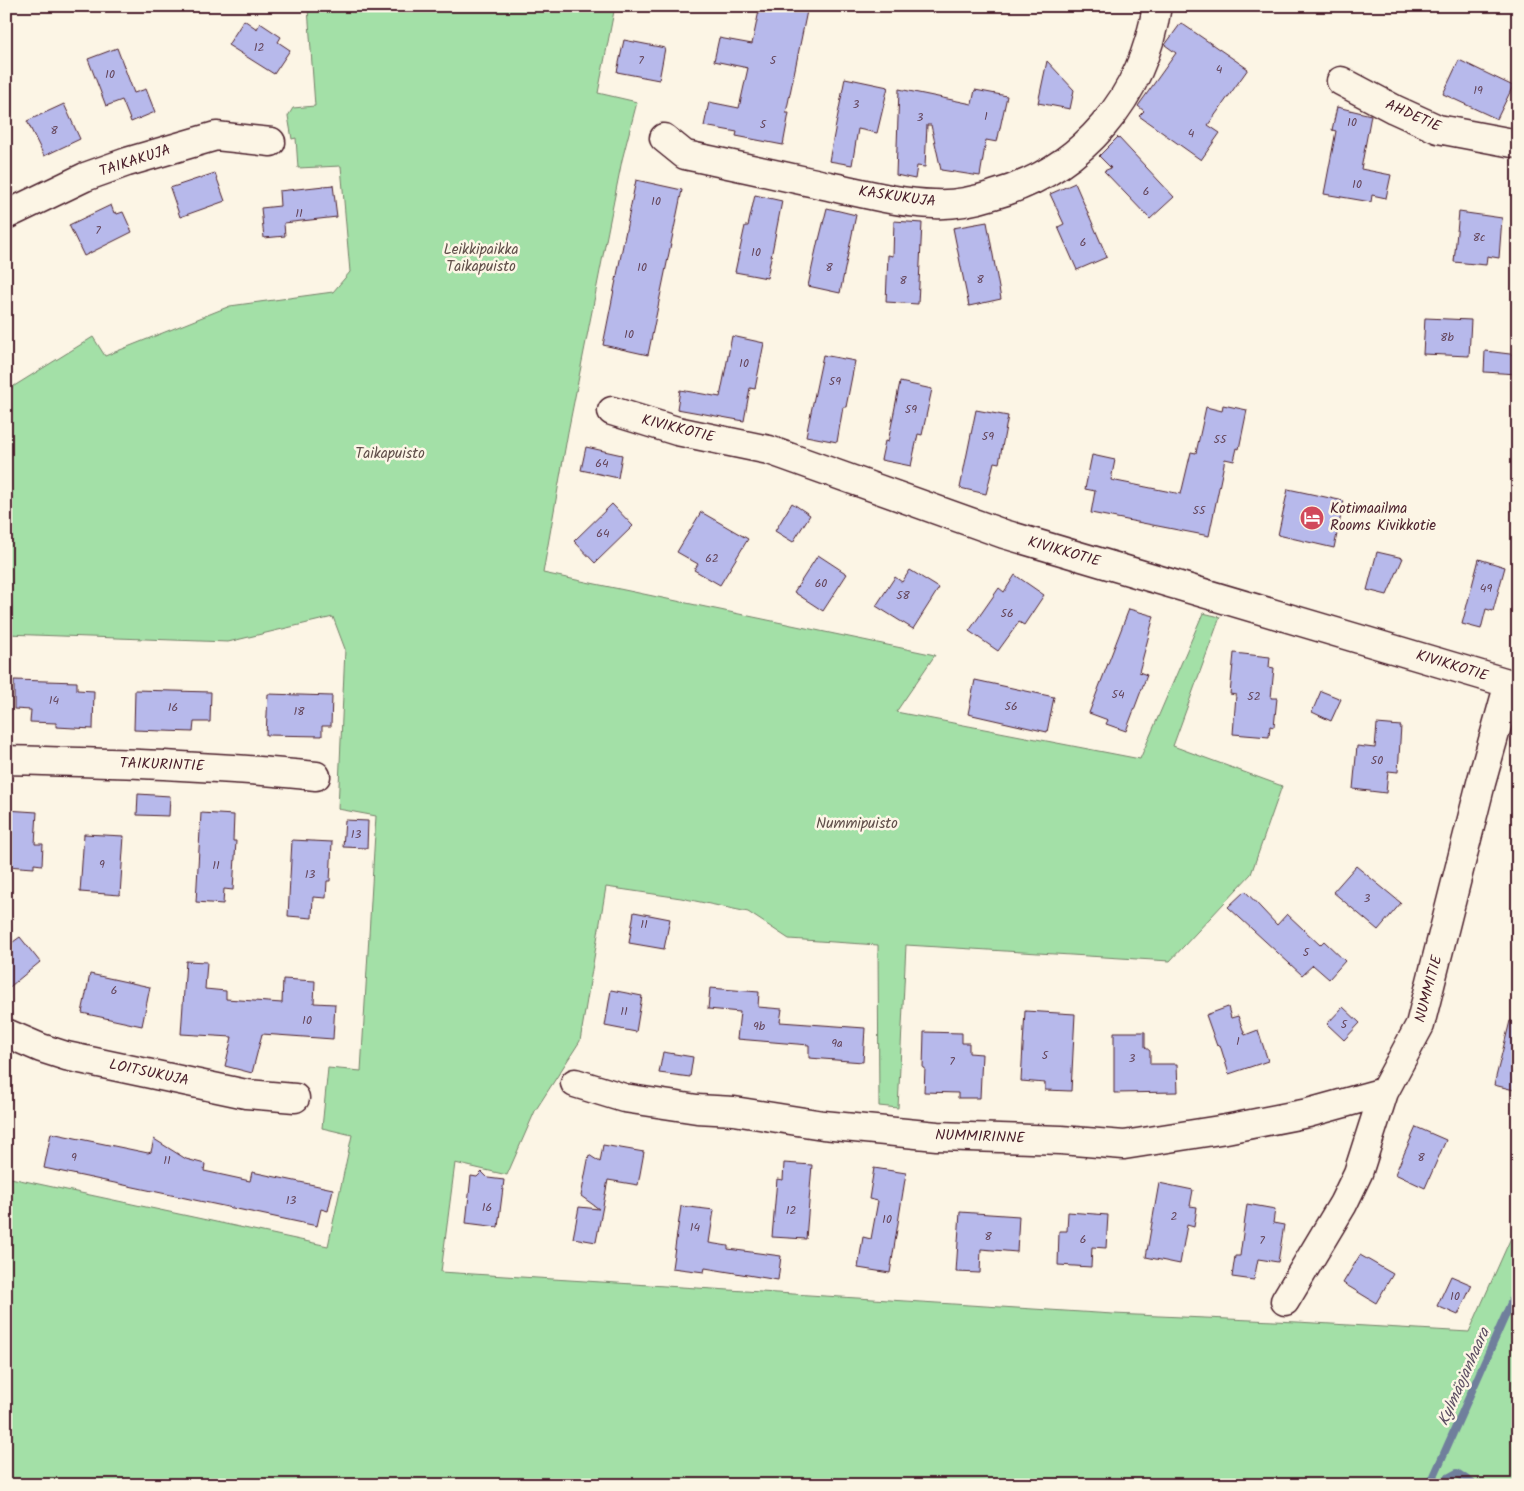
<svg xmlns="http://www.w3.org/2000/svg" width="1524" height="1491" font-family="Kalam,sans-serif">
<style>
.green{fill:#a3e0a7;stroke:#768069}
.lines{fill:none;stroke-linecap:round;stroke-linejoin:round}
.stream{stroke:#707f9c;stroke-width:8}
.building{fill:#b7b9eb;stroke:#4a1f2b}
.minor-casing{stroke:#4a1f2b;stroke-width:31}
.minor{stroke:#fcf5e5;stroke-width:28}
.labels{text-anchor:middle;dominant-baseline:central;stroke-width:5;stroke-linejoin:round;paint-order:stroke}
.number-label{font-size:12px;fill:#65465b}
.street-label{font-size:15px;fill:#4a1f2b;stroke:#fcf5e5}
.park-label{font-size:15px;fill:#604f4a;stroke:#fcf5e5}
.poi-label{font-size:15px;fill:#4a1f2b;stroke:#fcf5e5;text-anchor:start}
.water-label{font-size:16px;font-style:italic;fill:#5d4f63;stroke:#fcf5e5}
</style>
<rect width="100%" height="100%" fill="#fcf5e5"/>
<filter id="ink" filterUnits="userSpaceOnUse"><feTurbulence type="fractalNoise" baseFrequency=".02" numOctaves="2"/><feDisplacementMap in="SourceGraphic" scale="10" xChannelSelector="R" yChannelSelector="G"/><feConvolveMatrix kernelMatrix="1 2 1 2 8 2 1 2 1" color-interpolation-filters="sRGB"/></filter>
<g filter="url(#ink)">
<path class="green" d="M306 6H615L598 93 637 102 622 160 568 432 543 573 935 655 896 712 1140 759 1203 613 1220 617 1173 746 1282 786 1251 874 1170 961 906 945 898 1108 879 1106 878 945 789 939 748 912 681 898 606 887 580 1041 535 1111 507 1175 455 1163 441 1272 1113 1314 1297 1322 1469 1332 1518 1222V1485H6V1177L328 1246 352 1135 322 1128 328 1068 361 1071 376 816 338 809 345 649 333 617 228 642 6 634V391L93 337 105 356 230 306 333 292 350 272 341 166 298 168 296 138 292 139 288 116 293 108 315 106 308 8Z"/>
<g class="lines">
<path class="stream" d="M1430 1485 1518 1287
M1435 1485 1457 1473 1475 1485"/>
</g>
<path class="building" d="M760 6H808L786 113H789L783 145 736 136 737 132 704 126 709 102 739 108 748 68 714 61 719 38 752 44Z
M244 20 257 29 260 23 281 37 278 42 290 50 274 74 228 45Z
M1181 23 1248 69 1208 125 1220 133 1201 160 1139 116 1144 111 1138 106 1176 53 1165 45Z
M624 40 665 48 659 80 617 72Z
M117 48 134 93 146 89 155 112 131 122 122 100 106 106 88 59Z
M1459 60 1513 86 1497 119 1443 94Z
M1047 61 1074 90 1070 109 1038 103Z
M845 78 888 87 877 133 858 129 852 165 829 161Z
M899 89 972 104 975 90 1007 96 997 142 986 140 980 176 941 170 931 125H927L925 167 917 166 915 179 896 175Z
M64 104 80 139 44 156 27 121Z
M1337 107 1371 115 1361 169 1391 175 1386 198 1372 195 1371 202 1324 194 1336 131 1332 130Z
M1118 137 1174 197 1150 219 1104 171 1111 168 1099 156Z
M215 173 225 201 180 217 170 188Z
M636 180 682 190 648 355 603 345Z
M1075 183 1107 257 1077 270 1058 227 1064 224 1050 194Z
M333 185 337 217 284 223 285 236 264 238 261 208 280 206 279 191Z
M755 195 782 201 767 278 735 272 745 226H748Z
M111 205 114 213 116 212 117 214 123 212 132 232 84 256 69 225Z
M827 208 856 215 840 293 808 286 818 240H819Z
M1459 212 1502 218 1499 258 1487 256 1486 265 1454 262Z
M894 221 922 223 918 304 886 302 888 255 893 256Z
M987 222 1001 299 969 306 953 228Z
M1425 318 1471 320 1469 356 1423 354Z
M732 336 764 343 755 389 750 388 744 421 677 409 680 390 720 397Z
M1485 351 1518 355V374L1484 372Z
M823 355 855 361 846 407H843L837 442 806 436Z
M900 382 932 389 922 435 918 434 911 466 881 460 885 441 888 442Z
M1223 405 1247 410 1239 449 1237 448 1234 461 1225 459 1209 536 1091 513 1095 491 1085 489 1092 455 1115 460 1111 480 1181 494 1191 452 1196 453 1206 407 1222 411Z
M976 410 1008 416 999 463 994 462 986 494 960 488Z
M586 447 622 455 618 478 581 470Z
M1288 489 1344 501 1334 548 1278 535Z
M792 503 810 515 793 542 775 531Z
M612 504 633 526 595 563 574 541Z
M701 512 748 539 720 585 694 570 698 564 677 552Z
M1377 552 1403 558 1387 595 1367 590Z
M818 555 847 574 823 611 794 592Z
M1479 559 1505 567 1493 611 1486 609 1481 629 1462 624Z
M910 570 939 588 913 629 876 606 895 577 902 582Z
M1015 575 1044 595 1024 625 1019 622 998 651 969 631 999 588 1004 592Z
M1129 609 1154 616 1139 672 1147 675 1126 731 1106 724 1108 720 1089 713Z
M1234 653 1270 657 1269 667 1274 668 1271 698H1277L1274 727 1270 726 1269 737 1233 734 1236 695 1230 694Z
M14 680 77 682V690L94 691 93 729 56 727V723L30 722 31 710 14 709Z
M975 680 1054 697 1047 732 968 714Z
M135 690 211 692 210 722H194L193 732 134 730Z
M1321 691 1341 699 1331 721 1312 712Z
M268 694 332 696 331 726H322V736L266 735Z
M1377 724 1401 726 1398 772 1388 771 1386 793 1353 789 1357 746 1375 748Z
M138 794 170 796 169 816 137 815Z
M6 810 37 812 35 844H43L42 865 34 864V868L6 866Z
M201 813 234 815 233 841H236L233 890 224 889 223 904 196 902Z
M345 820 368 821 367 848 343 847Z
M84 834 124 836 120 895 80 892Z
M292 840 332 842 330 881H327L326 898 313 897 312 918 288 916Z
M1356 866 1401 903 1378 930 1333 892Z
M1245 891 1277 925 1287 914 1320 945 1324 941 1345 961 1329 979 1313 965 1302 975 1228 907Z
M634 912 670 919 664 949 629 943Z
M20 937 40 962 6 990V947Z
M186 961 207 962 205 989 226 991V999L282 1003 283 979 315 981 314 1003 335 1004 333 1039 262 1034 252 1073 225 1066 232 1037 181 1034Z
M90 974 150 987 142 1026 82 1013Z
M710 988 759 992 758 1007 782 1009 780 1022 865 1028 863 1062 809 1058V1045L737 1039 740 1012 708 1009Z
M611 990 642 996 636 1032 605 1026Z
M1228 1007 1231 1018 1238 1016 1245 1035 1258 1030 1268 1061 1229 1074 1220 1045 1217 1046 1206 1015Z
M1343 1007 1360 1023 1344 1040 1327 1024Z
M1025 1011 1075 1014 1071 1091 1045 1090V1083L1021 1081Z
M1510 1021H1518V1091L1494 1085Z
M924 1032 962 1033V1043H969V1053L982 1054 980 1098H958V1093L924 1092 925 1068H923Z
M1114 1032H1145V1047L1150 1051V1064H1177L1178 1092 1114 1093Z
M663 1052 693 1057 690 1077 659 1073Z
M1416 1127 1446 1140 1425 1188 1395 1174Z
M51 1133 148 1153 151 1152 154 1139 186 1159 205 1164 204 1171 250 1181 252 1172 333 1189 328 1211 321 1209 317 1226 44 1168Z
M603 1145 644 1152 638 1185 608 1180 596 1242 573 1238 579 1207 599 1209 581 1196 589 1155 600 1162Z
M784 1163 812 1165 806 1239 772 1237 777 1179 783 1180Z
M874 1168 906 1173 890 1273 858 1268 863 1237 871 1239 878 1201 869 1199Z
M482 1172 488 1178 504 1180 498 1227 466 1223 471 1176 477 1177Z
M1159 1183 1193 1190 1190 1206 1197 1207 1194 1227 1187 1225 1180 1264 1146 1257Z
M1247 1204 1275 1209 1273 1223 1284 1225 1278 1262 1258 1259 1254 1280 1232 1277 1235 1256H1240Z
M681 1206 714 1210 709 1243 728 1246V1249L781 1256 778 1280 705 1268 704 1272 672 1268Z
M960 1212 1019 1216 1017 1252 981 1249 980 1273 956 1272Z
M1068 1212 1108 1215 1106 1248 1092 1247 1091 1267 1058 1265 1059 1231H1067Z
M1360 1255 1393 1274 1376 1303 1343 1283Z
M1451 1276 1472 1285 1458 1315 1437 1306Z"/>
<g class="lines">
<defs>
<path id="minor" d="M1341 81 1394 109 1438 129 1518 144
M664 138 685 155C734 165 783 176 833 187 866 194 900 203 934 204 953 205 974 201 993 195 1083 170 1143 97 1157 6
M6 215 85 177 127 162 216 136 271 142
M612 411 677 431 769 450 1004 534 1518 686
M6 760C110 763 213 765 316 776
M6 1033 41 1048 66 1056 246 1094 295 1098
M575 1083 624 1098 697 1109 734 1111 823 1125 937 1136 1061 1140 1124 1145 1226 1129 1308 1113 1384 1092
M1285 1301 1343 1204 1358 1173 1384 1092 1420 1025 1481 783 1509 683"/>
</defs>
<use href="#minor" class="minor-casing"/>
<use href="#minor" class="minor"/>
</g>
</g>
<defs>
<symbol id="hotel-disc" viewBox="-11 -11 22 22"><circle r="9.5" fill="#d1495b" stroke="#fcf5e5"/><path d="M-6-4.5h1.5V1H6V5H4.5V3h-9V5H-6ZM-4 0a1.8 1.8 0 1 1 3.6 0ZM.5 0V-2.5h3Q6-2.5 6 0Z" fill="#fff"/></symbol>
</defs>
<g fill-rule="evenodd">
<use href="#hotel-disc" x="1298" y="504" width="28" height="28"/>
</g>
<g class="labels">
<g class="number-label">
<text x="259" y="47">12</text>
<text x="641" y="60">7</text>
<text x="773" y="60">5</text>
<text x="1219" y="69">4</text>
<text x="110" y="74">10</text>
<text x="1478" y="90">19</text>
<text x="856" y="104">3</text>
<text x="986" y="116">1</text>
<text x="920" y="117">3</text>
<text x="1352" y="122">10</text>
<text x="763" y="124">5</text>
<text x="54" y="130">8</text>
<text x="1191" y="133">4</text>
<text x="1357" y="184">10</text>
<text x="1146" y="191">6</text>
<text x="656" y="201">10</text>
<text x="299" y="213">11</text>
<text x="98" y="230">7</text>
<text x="1479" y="237">8c</text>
<text x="1083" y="242">6</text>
<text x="756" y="252">10</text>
<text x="642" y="267">10</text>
<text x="829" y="267">8</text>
<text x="980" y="279">8</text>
<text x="903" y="280">8</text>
<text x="629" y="334">10</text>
<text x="1447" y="337">8b</text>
<text x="744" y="363">10</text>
<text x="835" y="381">59</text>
<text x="911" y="409">59</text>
<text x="988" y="436">59</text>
<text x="1220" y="439">55</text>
<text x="602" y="463">64</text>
<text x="1199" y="510">55</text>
<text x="603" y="533">64</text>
<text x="712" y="558">62</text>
<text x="821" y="583">60</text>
<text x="1486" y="588">49</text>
<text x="903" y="595">58</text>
<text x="1007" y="613">56</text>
<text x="1118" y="694">54</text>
<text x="1254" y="696">52</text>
<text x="54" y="700">14</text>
<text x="1011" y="706">56</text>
<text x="173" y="707">16</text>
<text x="299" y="711">18</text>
<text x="1377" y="760">50</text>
<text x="356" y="834">13</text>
<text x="102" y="864">9</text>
<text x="216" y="865">11</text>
<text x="310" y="874">13</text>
<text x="1367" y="898">3</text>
<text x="644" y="924">11</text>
<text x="1306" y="952">5</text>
<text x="114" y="990">6</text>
<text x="624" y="1011">11</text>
<text x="307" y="1020">10</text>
<text x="1344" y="1024">5</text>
<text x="759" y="1026">9b</text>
<text x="1238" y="1041">1</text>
<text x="837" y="1043">9a</text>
<text x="1045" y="1055">5</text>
<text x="1132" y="1058">3</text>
<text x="952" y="1061">7</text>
<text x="74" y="1157">9</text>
<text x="1421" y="1157">8</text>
<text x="167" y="1160">11</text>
<text x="291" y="1200">13</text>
<text x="487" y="1207">16</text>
<text x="791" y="1210">12</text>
<text x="1174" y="1216">2</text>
<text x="887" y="1219">10</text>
<text x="695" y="1227">14</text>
<text x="988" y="1236">8</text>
<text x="1083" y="1239">6</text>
<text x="1262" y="1240">7</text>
<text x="1455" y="1296">10</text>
</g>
<g class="street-label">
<text transform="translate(1413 116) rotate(24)">AHDETIE</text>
<text transform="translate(135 161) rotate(-18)">TAIKAKUJA</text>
<text transform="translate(897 197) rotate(8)">KASKUKUJA</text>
<text transform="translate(678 429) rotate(14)">KIVIKKOTIE</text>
<text transform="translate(1064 552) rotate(16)">KIVIKKOTIE</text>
<text transform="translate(1452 666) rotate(17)">KIVIKKOTIE</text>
<text transform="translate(162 765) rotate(2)">TAIKURINTIE</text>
<text transform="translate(1429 989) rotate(-75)">NUMMITIE</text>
<text transform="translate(149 1073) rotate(12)">LOITSUKUJA</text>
<text transform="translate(980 1137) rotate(2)">NUMMIRINNE</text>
</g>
<g class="park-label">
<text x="481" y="250">Leikkipaikka<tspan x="481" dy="17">Taikapuisto</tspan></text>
<text x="390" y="454">Taikapuisto</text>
<text x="857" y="824">Nummipuisto</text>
</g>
<g class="poi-label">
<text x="1330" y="509">Kotimaailma<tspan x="1330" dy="17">Rooms Kivikkotie</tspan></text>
</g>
<g class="water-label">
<text transform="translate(1464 1377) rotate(-66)">Kylmäojanhaara</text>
</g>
</g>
<rect width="1524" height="1491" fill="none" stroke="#fcf5e5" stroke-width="25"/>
<rect x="12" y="12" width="1499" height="1466" fill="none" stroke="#4a1f2b" stroke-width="2" filter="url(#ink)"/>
</svg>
